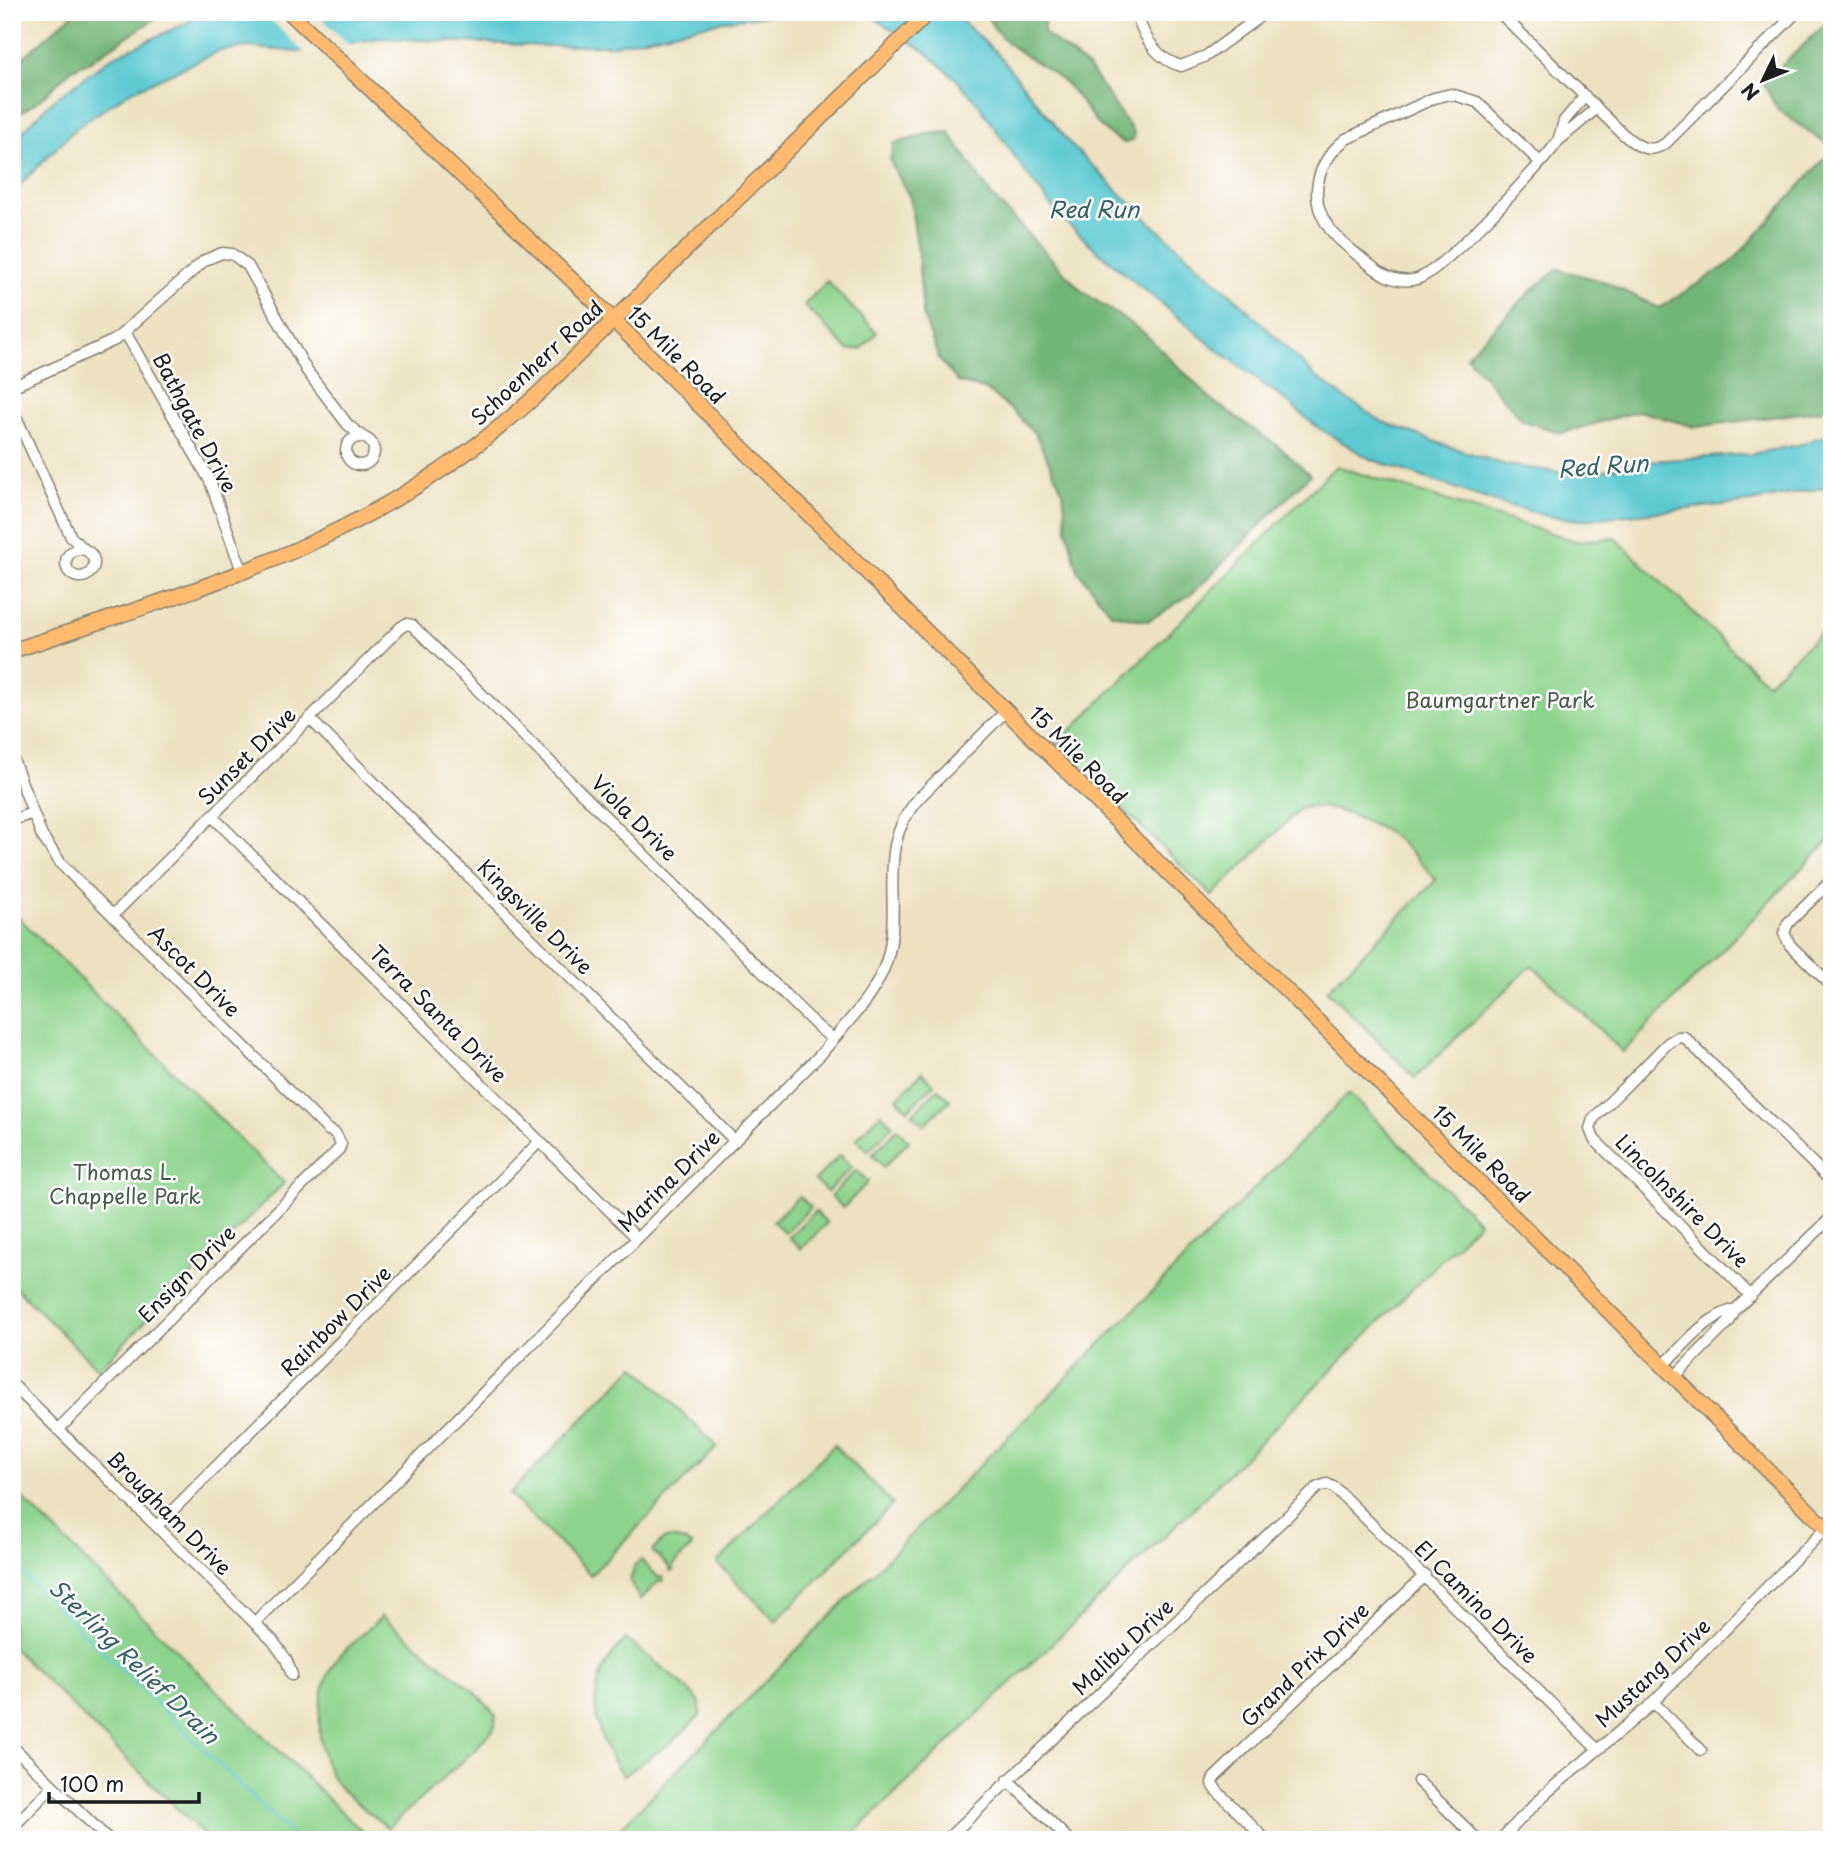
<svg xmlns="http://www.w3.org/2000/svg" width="1844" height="1852" font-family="'Playpen Sans',sans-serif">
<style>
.green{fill:#8dd38d;stroke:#547854;stroke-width:2}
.forest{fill:#72b578;stroke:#47684a;stroke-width:2}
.water{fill:#5cc9d0;stroke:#3c7276;stroke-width:2}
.pier{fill:#ece1c0}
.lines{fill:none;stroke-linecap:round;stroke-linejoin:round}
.stream{stroke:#5cc9d0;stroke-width:2.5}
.minor-casing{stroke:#847e6e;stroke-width:13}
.major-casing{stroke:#847e6e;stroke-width:17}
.minor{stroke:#fff;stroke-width:10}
.major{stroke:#ffbb71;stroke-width:14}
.labels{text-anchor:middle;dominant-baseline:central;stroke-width:5;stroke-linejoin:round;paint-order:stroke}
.street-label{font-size:21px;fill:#1c1c1c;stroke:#fff}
.park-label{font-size:21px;fill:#445c44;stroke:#fff}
.water-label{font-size:23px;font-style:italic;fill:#366164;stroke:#fff}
</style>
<rect width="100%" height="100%" fill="#fff"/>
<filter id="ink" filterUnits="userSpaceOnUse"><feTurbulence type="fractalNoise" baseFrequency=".0143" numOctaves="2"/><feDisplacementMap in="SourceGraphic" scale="14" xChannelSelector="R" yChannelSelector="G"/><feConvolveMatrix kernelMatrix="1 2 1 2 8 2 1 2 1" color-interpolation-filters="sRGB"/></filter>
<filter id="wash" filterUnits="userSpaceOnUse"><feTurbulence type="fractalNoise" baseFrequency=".00686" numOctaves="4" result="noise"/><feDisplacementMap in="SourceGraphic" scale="28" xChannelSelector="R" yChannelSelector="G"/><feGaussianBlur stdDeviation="1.57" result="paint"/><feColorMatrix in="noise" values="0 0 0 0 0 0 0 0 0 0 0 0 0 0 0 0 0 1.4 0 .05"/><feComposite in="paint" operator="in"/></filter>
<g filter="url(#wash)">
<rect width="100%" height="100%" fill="#ece1c0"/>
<path class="green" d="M827 281 875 331 876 334 861 349 848 350 804 305Z
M1336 466 1576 541 1615 538 1767 683 1832 622V837L1623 1052 1532 965 1415 1078 1327 990 1436 880C1425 867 1412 853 1399 841 1382 825 1321 799 1300 809L1212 896 1057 744Z
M16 915 284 1183 98 1369 12 1284V919Z
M922 1072 934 1084 908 1110 897 1098Z
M938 1088 950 1100 924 1125 912 1114Z
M1349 1093 1479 1222 1195 1507 847 1840H608Z
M881 1114 893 1125 868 1151 856 1139Z
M897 1129 909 1141 884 1167 872 1155Z
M840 1155 852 1167 827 1192 815 1180Z
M856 1170 868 1182 843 1208 831 1196Z
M799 1196 811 1207 785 1233 773 1221Z
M815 1211 827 1223 801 1249 789 1237Z
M635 1366 717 1447 591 1575 509 1494Z
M834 1445 893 1504 776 1621 717 1563Z
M12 1488 252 1725 371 1840H209L12 1647Z
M670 1538 686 1541 692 1546 673 1566V1571H669V1567L652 1551 663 1540Z
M641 1560 658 1577H663V1581H659L640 1600 630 1581 635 1565Z
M382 1616 476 1693 496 1715 495 1726 478 1747 388 1828C374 1816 345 1796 335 1782 313 1749 315 1689 338 1657Z
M626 1639 680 1682 700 1702V1716L672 1742 623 1776C590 1731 582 1680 626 1639Z"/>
<path class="forest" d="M75 12H165L90 61 72 69 42 98 12 119V67Z
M1049 12 1044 20V33L1088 67 1134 133 1133 140 1125 143C1097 133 1086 104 1065 83 1048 68 1029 59 1012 46 1000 38 992 25 985 13Z
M1832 18V148L1778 110 1763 83Z
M949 132 992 196 1082 291 1144 333 1213 401 1282 449 1310 475 1193 593 1148 621 1112 614 1078 571 1067 530 1063 492 1036 435 1014 412 985 389 958 382 939 359 923 315 918 253 910 198 890 161 894 144 926 134Z
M1832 150V407L1824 410 1695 427 1639 411 1562 433 1523 421 1466 356 1532 290 1557 269 1606 282 1659 308 1732 262Z"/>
<path class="water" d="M210 12H796L728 20 614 45 544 46 380 38 297 52 249 47 219 51 128 93 76 128 12 193V143L51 102 112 57Z
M865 12H952L997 53 1071 145 1152 224 1243 305 1314 375 1342 396 1383 422 1442 444 1505 465 1559 472H1597L1637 462 1751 454 1799 445 1832 433V486L1752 502 1580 520 1547 516 1496 502 1370 459 1317 427 1285 400 1210 344 1100 253 1059 216 1026 173 976 101 957 80 927 53Z"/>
<path class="pier" d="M263 12H315L350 46 306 54Z"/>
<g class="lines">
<path class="stream" d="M12 1563 297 1840"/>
</g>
</g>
<g filter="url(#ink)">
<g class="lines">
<defs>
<path id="minor" d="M1136 12C1143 36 1156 59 1181 66L1206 56 1266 12
M1499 12 1623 134C1637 146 1649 155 1666 143L1797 12
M1585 96 1564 121 1558 141 1597 108
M1540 162 1477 102 1451 94 1434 98 1346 139C1320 159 1307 193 1326 223 1334 237 1348 247 1360 257 1377 271 1393 285 1417 279 1441 272 1541 166 1558 141
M125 332 210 481 242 571
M12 387 115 340 205 260 222 253 232 254 248 266 307 371 348 425 363 437
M12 408 71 537 84 549
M346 451a14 14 0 1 1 28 0a14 14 0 1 1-28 0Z
M66 563a14 14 0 1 1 28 0a14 14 0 1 1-28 0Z
M310 719 735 1141
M12 757 42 836 62 865 328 1130 335 1133 341 1144 339 1149 59 1429
M212 816 637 1238
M12 820 33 813
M1832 880 1788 923 1784 933 1790 945 1832 986
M113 915 400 628 406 624 412 625 819 1028 833 1039
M1751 1296 1594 1139 1590 1129 1593 1119 1668 1043 1678 1037H1684L1832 1182
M1664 1365C1685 1344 1706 1316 1736 1309
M1675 1376 1729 1322 1736 1309 1832 1217
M12 1384 273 1641 286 1659 292 1675
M157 1526 540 1141
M255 1622 822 1053C847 1021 880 993 889 952 901 896 876 846 919 798L1006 711
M1653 1702 1701 1750
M12 1746 109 1840
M1008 1780 1069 1840
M1418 1781 1478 1840
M12 1828 53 1786
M946 1840 1318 1487 1327 1484 1335 1488 1597 1749
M1266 1840 1217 1791 1212 1783 1214 1778 1425 1575
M1500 1840 1545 1794 1645 1710 1826 1528"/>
<path id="major" d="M289 12 591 298 693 399 1832 1534
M12 651C106 619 202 591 293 551 382 512 466 460 538 394L929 12"/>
</defs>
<use href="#minor" class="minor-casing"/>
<use href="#major" class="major-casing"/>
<use href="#minor" class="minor"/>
<use href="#major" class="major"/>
</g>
</g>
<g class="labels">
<g class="street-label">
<text transform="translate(677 354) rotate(45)">15 Mile Road</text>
<text transform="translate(536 362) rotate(-43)">Schoenherr Road</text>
<text transform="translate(196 422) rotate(62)">Bathgate Drive</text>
<text transform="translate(1079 754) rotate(45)">15 Mile Road</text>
<text transform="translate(246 755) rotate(-45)">Sunset Drive</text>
<text transform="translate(635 817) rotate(45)">Viola Drive</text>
<text transform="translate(536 916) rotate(45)">Kingsville Drive</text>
<text transform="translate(195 970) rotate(45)">Ascot Drive</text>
<text transform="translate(439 1013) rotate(45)">Terra Santa Drive</text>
<text transform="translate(1482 1153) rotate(45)">15 Mile Road</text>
<text transform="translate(668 1180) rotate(-45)">Marina Drive</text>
<text transform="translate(1683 1200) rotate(45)">Lincolnshire Drive</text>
<text transform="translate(186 1273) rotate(-45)">Ensign Drive</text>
<text transform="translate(335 1320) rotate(-45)">Rainbow Drive</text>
<text transform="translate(170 1512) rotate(45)">Brougham Drive</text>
<text transform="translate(1477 1601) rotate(45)">El Camino Drive</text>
<text transform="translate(1122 1646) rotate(-43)">Malibu Drive</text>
<text transform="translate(1304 1664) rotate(-44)">Grand Prix Drive</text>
<text transform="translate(1652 1672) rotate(-43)">Mustang Drive</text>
</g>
<g class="park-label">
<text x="1500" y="699">Baumgartner Park</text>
<text x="125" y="1171">Thomas L.<tspan x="125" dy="24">Chappelle Park</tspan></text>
</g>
<g class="water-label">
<text x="1094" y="208">Red Run</text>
<text transform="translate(1603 465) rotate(-4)">Red Run</text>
<text transform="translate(135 1661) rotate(44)">Sterling Relief Drain</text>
</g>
</g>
<rect width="1844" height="1852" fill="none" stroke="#fff" stroke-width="42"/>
<g transform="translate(1763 80) rotate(227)" stroke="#ffffff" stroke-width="5" paint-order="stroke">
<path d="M0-5L12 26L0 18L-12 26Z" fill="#1c1c1c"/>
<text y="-10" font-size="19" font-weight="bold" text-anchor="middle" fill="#1c1c1c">N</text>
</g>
<path d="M49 1792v10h150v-10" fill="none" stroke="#1c1c1c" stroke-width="3.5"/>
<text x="60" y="1792" font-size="21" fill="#1c1c1c" stroke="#ffffff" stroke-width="5" paint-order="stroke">100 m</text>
</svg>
